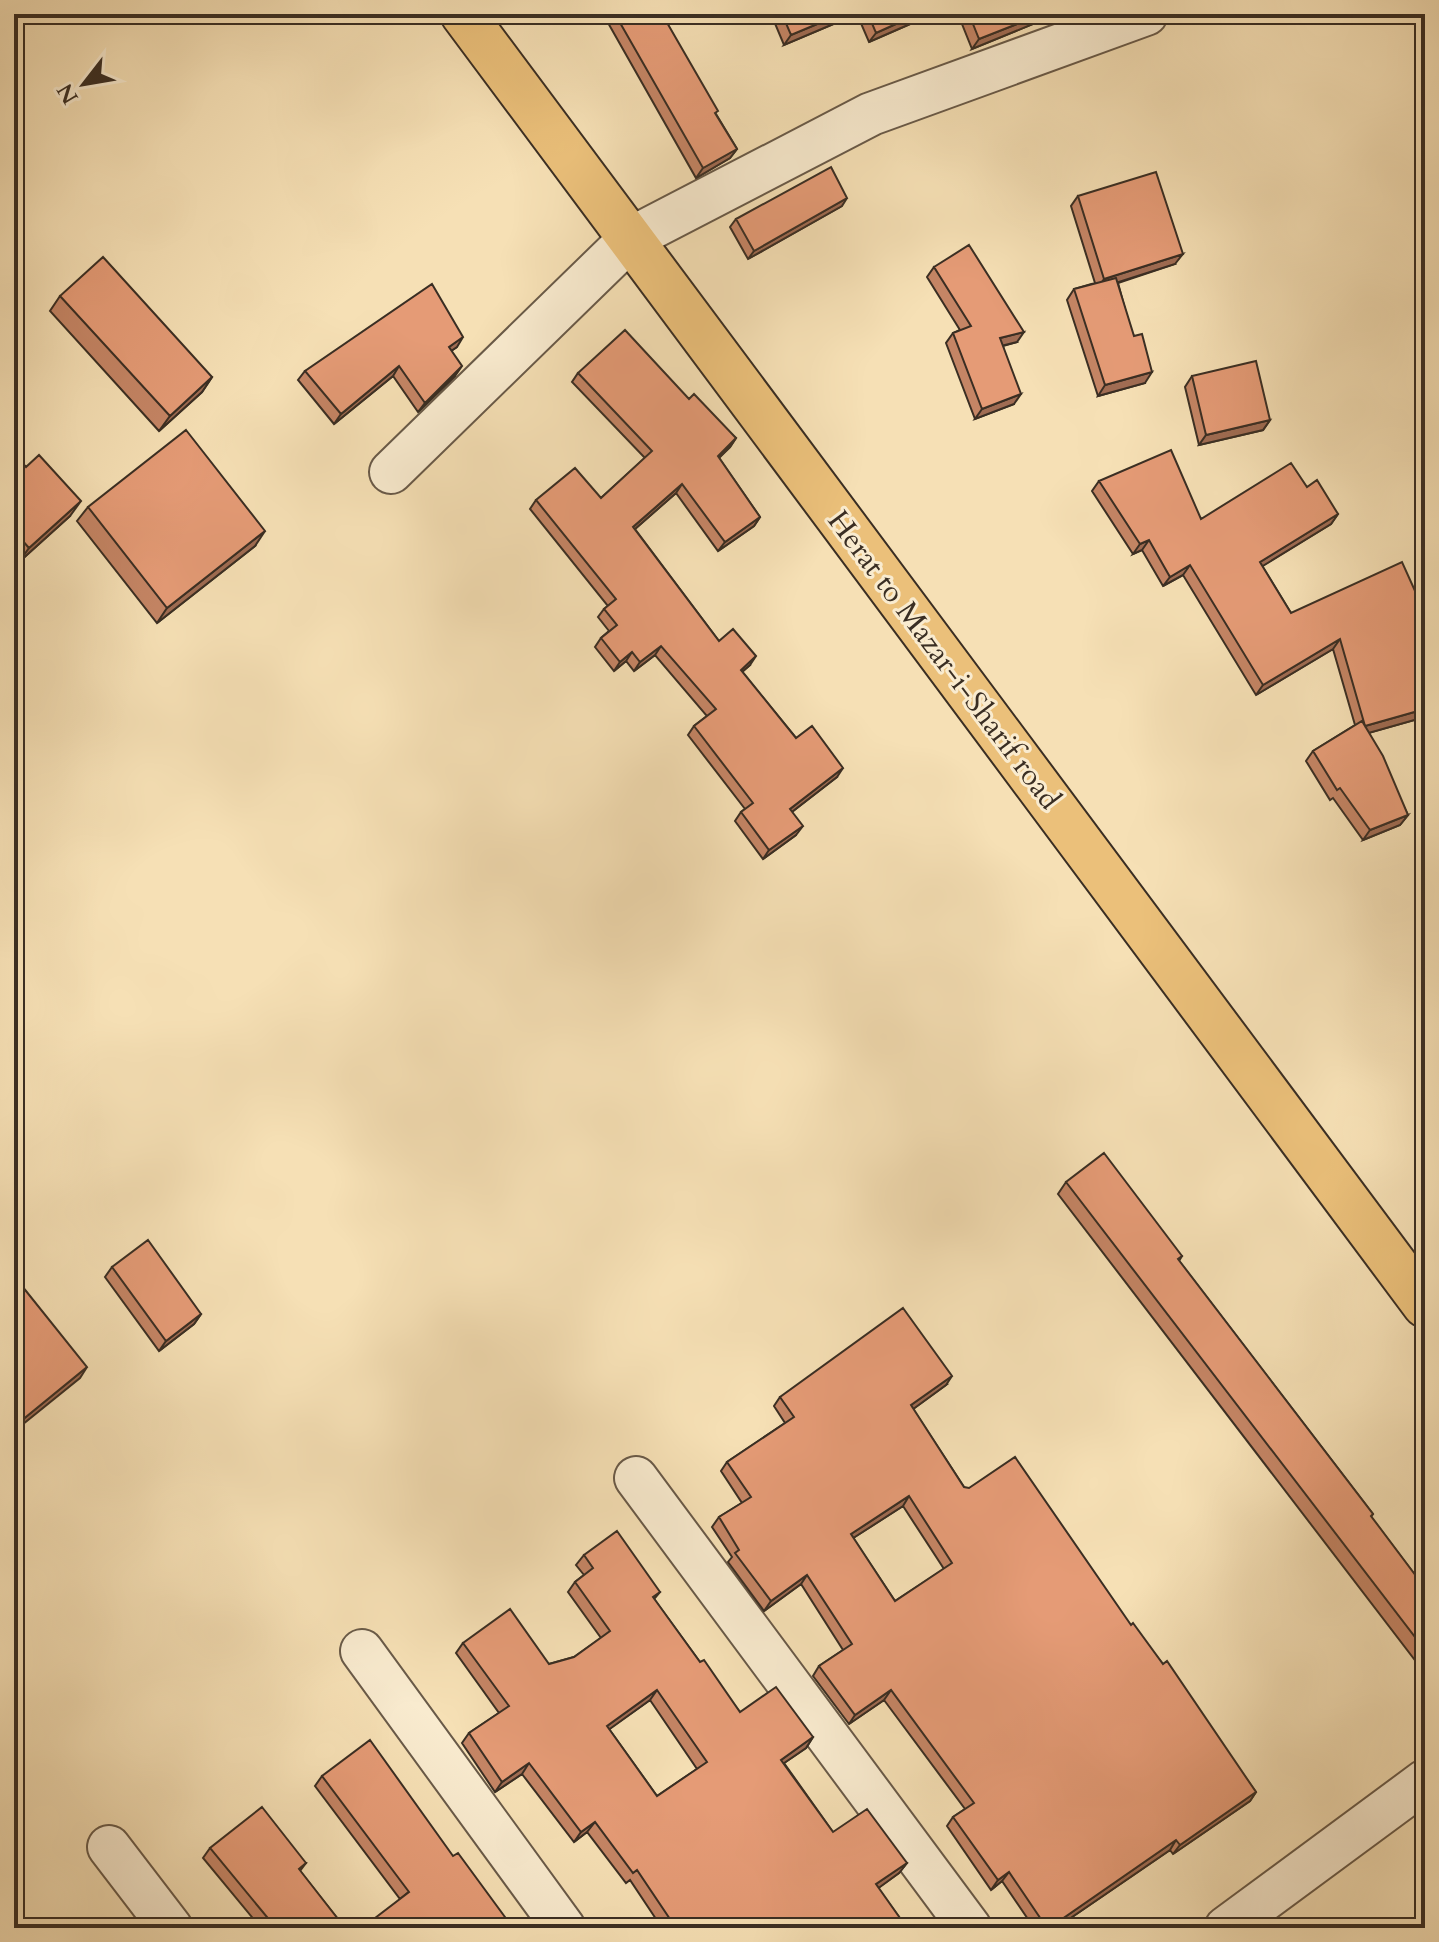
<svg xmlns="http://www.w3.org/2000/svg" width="1439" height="1942" font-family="Cardo,serif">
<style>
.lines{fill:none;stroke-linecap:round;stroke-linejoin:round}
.minor-casing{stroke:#695a48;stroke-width:46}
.highway-casing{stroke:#3a2e23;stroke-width:48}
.minor{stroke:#f9ebcf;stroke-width:42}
.highway{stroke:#ebc07a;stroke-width:44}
.wall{fill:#c58565;stroke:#3a2e23;stroke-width:2;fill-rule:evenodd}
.shaded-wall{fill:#a06c53;stroke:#3a2e23;stroke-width:2}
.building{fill:#e59b76;stroke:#3a2e23;stroke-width:2;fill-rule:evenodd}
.labels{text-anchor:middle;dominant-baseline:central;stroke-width:6;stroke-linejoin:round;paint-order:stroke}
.street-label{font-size:30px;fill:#3a2e23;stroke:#f9ebcf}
</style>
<rect width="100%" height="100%" fill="#f6e0b5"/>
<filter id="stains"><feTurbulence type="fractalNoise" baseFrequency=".0025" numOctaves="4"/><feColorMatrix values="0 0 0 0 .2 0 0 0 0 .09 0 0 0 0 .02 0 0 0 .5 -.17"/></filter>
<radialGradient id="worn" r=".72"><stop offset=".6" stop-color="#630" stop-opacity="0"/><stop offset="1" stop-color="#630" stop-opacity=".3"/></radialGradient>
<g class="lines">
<defs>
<path id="minor" d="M391 472 630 239 871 114 1146 14
M636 1478 970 1928
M362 1651 564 1928
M109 1847 171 1928
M1226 1928 1425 1781"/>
<path id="highway" d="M463 14 1425 1305"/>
</defs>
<use href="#minor" class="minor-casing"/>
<use href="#highway" class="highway-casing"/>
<use href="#minor" class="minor"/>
<use href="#highway" class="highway"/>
</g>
<path class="wall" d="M603 14H662L716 114 737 149 730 158 696 178Z
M771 14H933L869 42 857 14 784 45Z
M958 14H1040L1033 24 972 49Z
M1078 196 1175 264 1118 283 1145 383 1098 396 1067 300 1074 289 1095 283 1071 206Z
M842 206 748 259 730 227 736 219Z
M934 267 1017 342 1003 346 1014 404 975 419 946 343 953 333 960 330 927 277Z
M60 296 212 377 202 392 159 431 50 311Z
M457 347 451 351 455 376 418 412 393 376 334 424 298 380 305 371Z
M578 373 689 399 736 438 730 447 719 458 760 517 754 526 718 551 676 493 635 529 719 641 750 665 742 672 796 738 837 777 792 812 796 835 763 859 735 821 741 812 745 809 688 735 694 726 707 716 655 655 634 671 626 661 614 671 595 647 601 638 609 631 598 617 604 609 608 606 530 509 536 500 601 498 645 458 572 382Z
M1192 376 1270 420 1263 430 1199 445 1185 387Z
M14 454 70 516 19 562 14 557Z
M1099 481 1201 519 1307 487 1338 514 1331 524 1262 566 1291 613 1420 628 1418 629 1425 652V717L1368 733 1408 815 1400 825 1363 840 1333 798 1330 800 1306 761 1313 751 1355 725 1333 649 1256 695 1183 575 1163 586 1142 550 1133 554 1092 491Z
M88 507 255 546 157 623 77 521Z
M1066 1182 1182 1256 1179 1261 1373 1514 1371 1517 1425 1588V1671L1424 1672 1058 1194Z
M112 1267 201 1314 194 1324 159 1351 105 1277Z
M946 1385 913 1409 964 1487 1131 1625 1163 1664 1256 1792 1250 1801 1173 1854 1170 1850 1056 1928H1034L1002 1881 991 1890 947 1826 953 1817 965 1809 884 1700 849 1724 813 1676 819 1666 843 1650 801 1584 764 1611 728 1562 732 1557 712 1527 719 1517 742 1503 721 1471 727 1462 785 1423 774 1406 780 1397ZM903 1506 944 1569 895 1601 853 1538Z
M584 1555 660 1592 654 1599 700 1662 740 1712 813 1737 806 1748 784 1763 833 1832 907 1863 899 1873 878 1888 907 1928H662L630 1880 626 1883 587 1832 574 1842 522 1774 495 1792 462 1743 469 1733 499 1713 456 1653 463 1643 549 1664 574 1657 601 1638 568 1592 575 1582 584 1575 576 1565ZM650 1700 697 1769 657 1796 609 1729Z
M322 1776 453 1856 400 1899 315 1786Z
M210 1848 306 1863 300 1871 345 1928H261L203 1858Z"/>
<path class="shaded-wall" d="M841 14H857L784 45 791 35Z
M918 14H933L869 42 876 33Z
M1040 15 1033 24 972 49 979 39Z
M737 149 730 158 696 178 703 168Z
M847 198 842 206 748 259 754 251Z
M1183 254 1175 264 1097 289 1104 279Z
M1024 332 1017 342 993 348 1000 338Z
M463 337 457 347 442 357 449 347Z
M399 366 393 376 334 424 341 414Z
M462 366 455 376 418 412 425 403Z
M1152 372 1145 383 1098 396 1105 385Z
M212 377 202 392 159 431 170 416Z
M1021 394 1014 404 975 419 982 409Z
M1270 420 1263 430 1199 445 1206 435Z
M736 438 730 447 711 465 718 456Z
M682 484 676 493 627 536 633 527Z
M81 501 70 516 19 562 29 548Z
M1338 514 1331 524 1253 572 1260 562Z
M760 517 754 526 718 551 725 542Z
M265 531 255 546 157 623 167 608Z
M1149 540 1142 550 1133 554 1140 544Z
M1190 565 1183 575 1163 586 1170 577Z
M1425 619V622L1420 628 1410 633 1416 623Z
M1340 639 1333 649 1256 695 1263 685Z
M661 646 655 655 634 671 640 662Z
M632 652 626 661 614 671 620 662Z
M756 656 750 665 735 678 741 670Z
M1425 709V717L1358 736 1365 726Z
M843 768 837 777 784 818 790 809Z
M1408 815 1400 825 1363 840 1370 830Z
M803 826 796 835 763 859 769 850Z
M201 1314 194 1324 159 1351 166 1341Z
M87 1367 80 1378 17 1429 14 1433V1428L16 1425Z
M952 1376 946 1385 905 1415 911 1405Z
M909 1496 903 1506 844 1544 851 1534Z
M807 1575 801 1584 764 1611 771 1601Z
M657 1690 650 1700 600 1736 607 1726Z
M891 1690 884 1700 849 1724 855 1715Z
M813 1737 806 1748 774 1770 781 1760Z
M529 1763 522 1774 495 1792 502 1782Z
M1256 1792 1250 1801 1173 1854 1180 1845Z
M595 1822 587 1832 574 1842 581 1832Z
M1176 1840 1170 1850 1056 1928H1049Z
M907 1863 899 1873 869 1895 876 1884Z
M1009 1872 1002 1881 991 1890 998 1880Z"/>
<path class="building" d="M615 14H662L718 111 715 113 737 149 703 168Z
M782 14H841L791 35Z
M868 14H918L876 33Z
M969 14H1040V15L979 39Z
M831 167 847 198 754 251 736 219Z
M1156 172 1183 254 1104 279 1078 196Z
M969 245 1024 332 1000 338 1021 394 982 409 953 333 971 326 934 267Z
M103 257 212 377 170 416 60 296Z
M1116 278 1134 336 1142 334 1152 372 1105 385 1074 289Z
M432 284 463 337 449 347 462 366 425 403 399 366 341 414 305 371Z
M625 330 689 399 694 394 736 438 718 456 760 517 725 542 682 484 633 527 719 641 733 629 756 656 741 670 796 738 812 726 843 768 790 809 803 826 769 850 741 812 753 803 694 726 716 709 661 646 640 662 632 652 620 662 601 638 617 625 604 609 616 599 536 500 575 468 601 498 652 451 578 373Z
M1256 361 1270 420 1206 435 1192 376Z
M186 430 265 531 167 608 88 507Z
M1171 450 1201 519 1291 463 1307 487 1317 480 1338 514 1260 562 1291 613 1402 562 1425 613V619L1416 623 1425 652V709L1365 726 1340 639 1263 685 1190 565 1170 577 1149 540 1140 544 1099 481Z
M14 454 26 467 39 455 81 501 29 548 14 531Z
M1362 721 1383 756 1408 815 1370 830 1340 788 1337 790 1313 751Z
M1104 1153 1182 1256 1178 1259 1373 1514 1371 1516 1425 1588V1650L1066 1182Z
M148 1240 201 1314 166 1341 112 1267Z
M14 1276 87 1367 16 1425 18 1427 14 1430Z
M903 1308 952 1376 911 1405 964 1487 969 1488 1015 1457 1131 1625 1133 1623 1163 1664 1167 1661 1256 1792 1180 1845 1176 1840 1049 1928H1047L1009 1872 998 1880 953 1817 974 1803 891 1690 855 1715 819 1666 852 1644 807 1575 771 1601 735 1553 739 1550 719 1517 751 1497 727 1462 794 1417 780 1397ZM909 1496 952 1563 895 1601 851 1534Z
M617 1531 660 1592 653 1597 700 1662 704 1660 740 1712 776 1687 813 1737 781 1760 833 1832 867 1809 907 1863 876 1884 907 1928H676L637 1870 633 1873 595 1822 581 1832 529 1763 502 1782 469 1733 509 1706 463 1643 510 1609 549 1664 574 1657 610 1631 575 1582 593 1568 584 1555ZM657 1690 707 1762 657 1796 607 1726Z
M370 1740 453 1856 458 1853 513 1928H362L409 1892 322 1776Z
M262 1807 306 1863 299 1869 345 1928H276L210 1848Z"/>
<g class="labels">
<g class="street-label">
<text transform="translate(944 660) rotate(53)">Herat to Mazar-i-Sharif road</text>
</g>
</g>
<rect width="1439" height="1942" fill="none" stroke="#f6e0b5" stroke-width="48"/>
<rect x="16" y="16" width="1407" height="1910" fill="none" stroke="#3a2e23" stroke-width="4"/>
<rect x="24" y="24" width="1391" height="1894" fill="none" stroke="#3a2e23" stroke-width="2"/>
<g transform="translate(84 84) rotate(239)" stroke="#f9ebcf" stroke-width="6" paint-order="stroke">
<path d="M0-6L14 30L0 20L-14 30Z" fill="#3a2e23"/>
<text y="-12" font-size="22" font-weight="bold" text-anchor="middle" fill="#3a2e23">N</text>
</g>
<rect width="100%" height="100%" filter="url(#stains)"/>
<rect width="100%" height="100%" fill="url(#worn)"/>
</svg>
